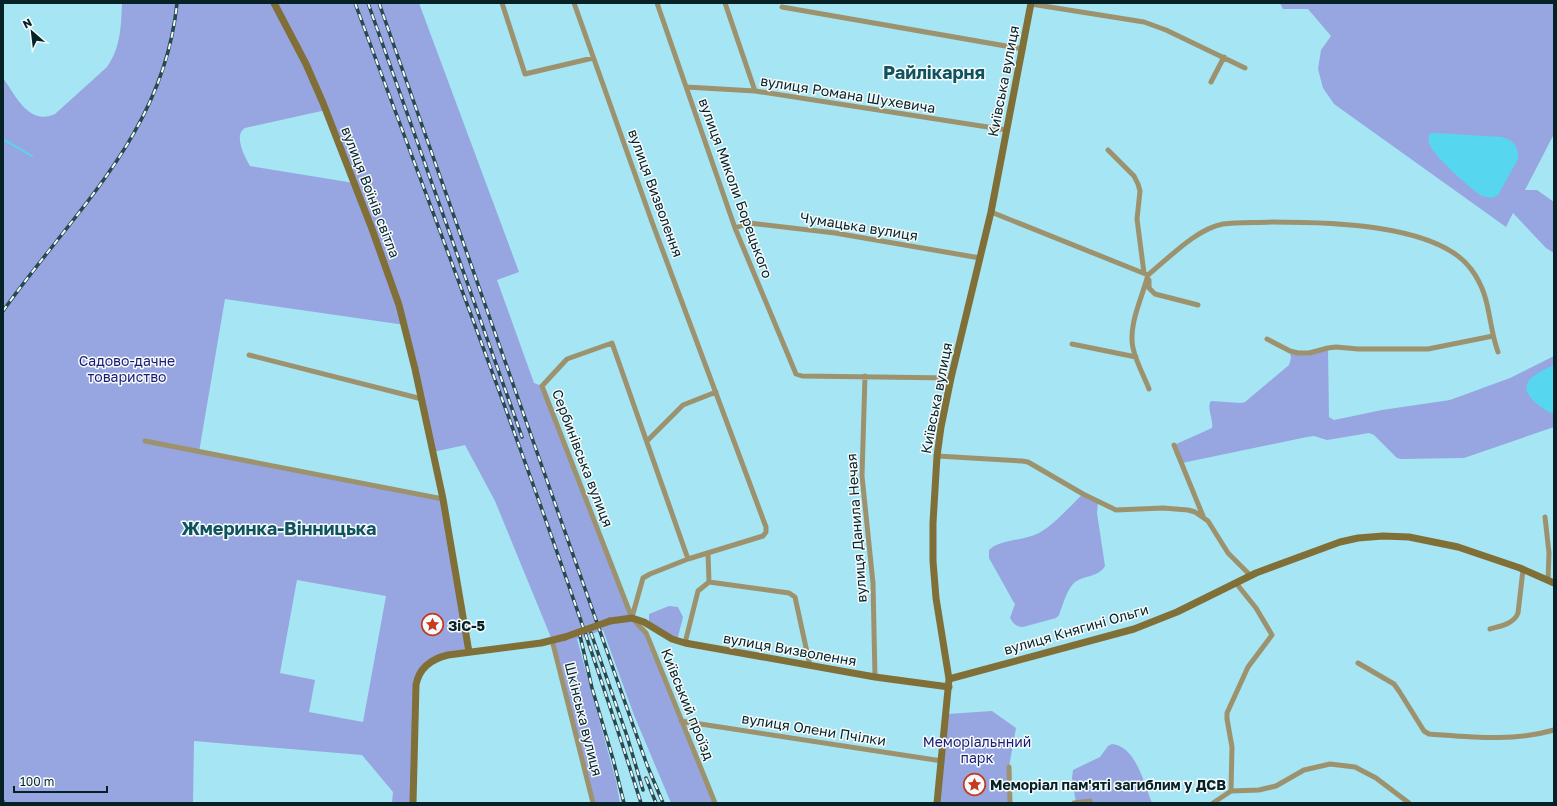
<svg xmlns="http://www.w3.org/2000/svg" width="1557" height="806" font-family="'Golos Text',sans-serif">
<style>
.green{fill:#97a6e0;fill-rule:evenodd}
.water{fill:#57d6f0}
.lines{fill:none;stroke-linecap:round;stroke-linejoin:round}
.stream{stroke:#57d6f0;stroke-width:2}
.street{stroke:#9d926e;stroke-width:5}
.secondary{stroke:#806f37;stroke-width:7}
.rail-casing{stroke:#274950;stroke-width:3.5}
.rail{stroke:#f5fbfd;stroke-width:2;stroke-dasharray:6;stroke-linecap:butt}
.secondary-bridge{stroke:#806f37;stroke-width:7}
.labels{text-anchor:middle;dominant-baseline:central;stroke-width:3;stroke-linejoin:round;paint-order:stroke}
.street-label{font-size:14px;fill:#072227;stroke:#f5fbfd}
.park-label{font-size:14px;fill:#1c1b74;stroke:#f5fbfd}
.poi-label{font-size:14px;font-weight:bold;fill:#072227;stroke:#f5fbfd;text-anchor:start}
.district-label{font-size:18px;font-weight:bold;fill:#0f535f;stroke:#f5fbfd}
</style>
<rect width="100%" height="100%" fill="#a6e5f4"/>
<path class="green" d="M122 3H419L519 272 497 280 534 383 542 386 632 617 641 627 715 803H671L634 715 603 630 577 639 616 781 620 803H593L552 640 495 501 465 445 433 452 405 325 225 299 199 452 443 499 469 652 441 656 419 675 412 803H392L393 792 362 755 194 741 193 803H3V78C16 96 29 126 55 114L107 67C121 47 121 26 122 3ZM326 110 354 183 250 166C245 157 233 135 245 128ZM297 580 386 596 363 722 309 712 315 680 280 673Z
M1280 3H1554V134L1525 190H1537L1554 202V253L1546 248 1513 213 1506 227 1334 104 1323 88 1318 69 1321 50 1331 36 1308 9H1283Z
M1328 348 1329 417 1334 420 1382 410 1450 400 1510 378 1554 356V427L1464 458 1401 459 1397 458 1374 435 1369 433 1327 440 1314 436 1307 437 1182 463 1174 445 1212 428C1214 420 1206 409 1211 401L1241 403 1245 402 1289 365 1291 358 1290 351 1298 353Z
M1083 494 1098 501 1097 513 1105 566C1099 578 1081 575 1073 584 1067 590 1062 607 1059 615L1056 618 1023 627C1016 627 1013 623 1010 618L1015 604 1013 601 989 558V550C1000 539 1024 541 1039 533 1055 524 1069 507 1083 494Z
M669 606 678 607 683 617 677 641 649 625V614Z
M992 711 1016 728 1009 767 1010 803H937L947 714Z
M1112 744C1136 746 1144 784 1152 803H1095L1089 801 1076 803 1072 778 1073 770 1100 757 1108 746Z"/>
<path class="water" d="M1435 133 1502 137C1513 140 1519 146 1518 159L1498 195 1492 198 1482 196C1470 188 1433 156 1429 143 1428 140 1428 137 1430 134Z
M1554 365V414C1544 411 1520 394 1528 382 1533 374 1546 369 1554 365Z"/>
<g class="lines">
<path class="stream" d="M3 139 32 156"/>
<path class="street" d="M502 3 525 74 593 58
M574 3 652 222 766 527V532L763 536 688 559 650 574 643 578 632 617
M657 3 735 228 796 374 802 376 951 378
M725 3 755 91
M1031 4 1144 22 1166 30 1245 68
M782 7 1023 49
M1211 82 1224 57
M686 87 755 91 1007 130
M1108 150 1134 176 1138 184 1140 191 1137 219 1144 273
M991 212 1148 275
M735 228 749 223 835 233 980 258
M1148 275C1169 258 1196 229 1223 224 1239 222 1256 223 1272 222 1324 222 1437 223 1471 269 1492 297 1487 322 1498 352
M1148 275C1142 298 1128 325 1133 348 1136 362 1144 376 1149 389
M1149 280V288L1155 294 1198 305
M1267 339 1290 351 1298 353H1309L1328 348 1336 347 1358 349H1428L1493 336
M1072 344 1136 357
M249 355 422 399
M865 376 862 476 873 583 875 677
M145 441 443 499
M647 441 683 405 716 392
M1174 445 1203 516
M937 456 1022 461 1028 462 1083 494 1116 510 1163 508 1188 510 1195 512 1208 521 1228 553 1251 576
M1545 517 1549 553 1548 581
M708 553 709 582
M688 559 612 343 567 359 542 386 632 618 646 633 649 640 715 803
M1490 629C1500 626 1514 624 1518 613L1523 570
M552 640 593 803
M685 643 698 591 709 582 789 593 795 597 810 666
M1358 663 1394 684 1399 691 1424 731 1429 734C1471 737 1513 742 1554 730
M681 721 942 761
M1009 767 1010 803
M1231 791 1232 747 1227 719V713L1248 667 1272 635 1256 608 1236 583
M1074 803 1090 801
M1213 803 1231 791 1259 790 1276 786 1304 770 1330 764 1355 767 1376 778 1409 803"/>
<path class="secondary" d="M274 3 306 64 323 103 372 229 399 305 415 369 443 499 469 652
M610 621 632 618 644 622 672 639 685 643 875 677 949 687
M949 679 1134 629 1177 612 1256 573 1340 542 1358 538 1383 536 1409 537 1458 547 1520 568 1554 583
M413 803 416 685C419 668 431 659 448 655L541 643 565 637
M937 803 949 679 936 598 933 561V523L937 456 941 427 951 378 991 212 1031 3"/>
<defs>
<path id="rail" d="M355 3C453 268 556 533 641 803
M368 3 522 437
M379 3 647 765 663 803
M3 311C74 211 164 133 177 3
M579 631 592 688 613 759 624 803
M591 633 627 736 643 790
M646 778 656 803
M3 801 4 803"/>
</defs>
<use href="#rail" class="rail-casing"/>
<use href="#rail" class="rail"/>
<path class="secondary-bridge" d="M565 637 610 621"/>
</g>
<defs>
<symbol id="sight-ring" viewBox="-11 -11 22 22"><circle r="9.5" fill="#f5fbfd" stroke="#c63b1e" stroke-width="1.5"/><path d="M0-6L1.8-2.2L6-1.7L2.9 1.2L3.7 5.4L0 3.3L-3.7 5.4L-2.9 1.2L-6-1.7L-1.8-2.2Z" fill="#c63b1e"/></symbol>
</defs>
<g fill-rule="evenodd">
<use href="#sight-ring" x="420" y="612" width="25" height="25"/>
<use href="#sight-ring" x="962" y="772" width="25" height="25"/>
</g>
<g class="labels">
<g class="street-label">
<text transform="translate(1003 81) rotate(-79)">Київська вулиця</text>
<text transform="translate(848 94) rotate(9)">вулиця Романа Шухевича</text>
<text transform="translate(736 188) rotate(70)">вулиця Миколи Борецького</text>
<text transform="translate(371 192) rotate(69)">вулиця Воїнів світла</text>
<text transform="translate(656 193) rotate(70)">вулиця Визволення</text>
<text transform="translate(859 226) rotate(9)">Чумацька вулиця</text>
<text transform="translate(936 398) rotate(-79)">Київська вулиця</text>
<text transform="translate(583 458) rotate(69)">Сербинівська вулиця</text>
<text transform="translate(856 528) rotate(-94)">вулиця Данила Нечая</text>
<text transform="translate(1076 629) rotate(-16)">вулиця Княгині Ольги</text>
<text transform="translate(790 649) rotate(10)">вулиця Визволення</text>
<text transform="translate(688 704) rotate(68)">Київський проїзд</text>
<text transform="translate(584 719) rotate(76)">Шкінська вулиця</text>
<text transform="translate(814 729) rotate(9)">вулиця Олени Пчілки</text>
</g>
<g class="park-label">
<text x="127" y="360">Садово-дачне<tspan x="127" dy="16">товариство</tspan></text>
<text x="977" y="741">Меморіальнний<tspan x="977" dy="16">парк</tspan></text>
</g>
<g class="poi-label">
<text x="448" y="625">ЗіС-5</text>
<text x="990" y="784">Меморіал пам'яті загиблим у ДСВ</text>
</g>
<g class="district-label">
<text x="934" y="72">Райлікарня</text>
<text x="279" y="528">Жмеринка-Вінницька</text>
</g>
</g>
<rect width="1557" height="806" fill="none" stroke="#072227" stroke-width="8"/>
<g transform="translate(32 32) rotate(332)" stroke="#f5fbfd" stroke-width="3" paint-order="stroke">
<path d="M0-3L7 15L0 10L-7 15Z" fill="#072227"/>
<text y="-6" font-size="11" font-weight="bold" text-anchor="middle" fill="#072227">N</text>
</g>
<path d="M14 786v6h93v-6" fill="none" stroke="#072227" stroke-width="2"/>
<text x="20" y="786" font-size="12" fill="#072227" stroke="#f5fbfd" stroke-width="3" paint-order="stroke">100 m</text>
</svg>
